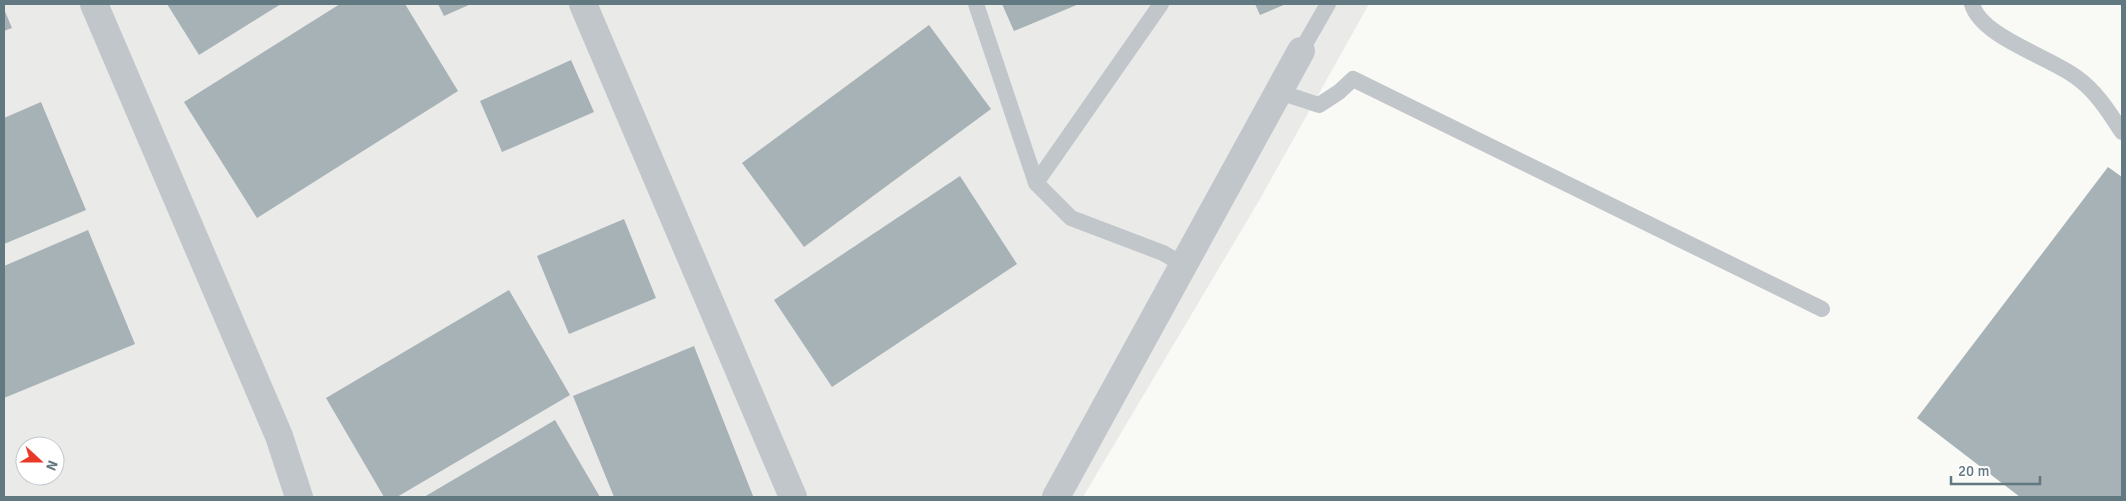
<svg xmlns="http://www.w3.org/2000/svg" width="2126" height="501" font-family="Signika,sans-serif">
<style>
.built{fill:#eaeae9;fill-rule:evenodd}
.building{fill:#a6b2b6}
.lines{fill:none;stroke-linecap:round;stroke-linejoin:round}
.lane{stroke:#c0c6c9;stroke-width:16}
.street{stroke:#c0c6c9;stroke-width:28}
</style>
<rect width="100%" height="100%" fill="#f9f9f6"/>
<path class="built" d="M4 4H1369L1260 199 1083 497H4ZM25 446H55V476H25Z"/>
<path class="building" d="M167 4H281L199 55Z
M340 4H405L458 91 257 218 184 102Z
M438 4H471L444 16Z
M1002 4H1079L1014 31Z
M1255 4H1286L1260 15Z
M4 9 12 28 4 31Z
M929 25 991 109 804 247 742 163Z
M571 60 594 112 502 152 480 101Z
M41 102 86 210 4 244V118Z
M2108 167 2122 177V497H2020L1917 418Z
M960 176 1017 264 832 387 774 300Z
M624 219 656 298 569 334 537 256Z
M88 230 135 344 4 398V266Z
M509 290 570 395 397 497H384L326 398Z
M694 346 753 496 614 497 573 396Z
M555 420 600 497H424Z"/>
<g class="lines">
<path class="lane" d="M976 4 1036 183 1071 218 1163 253 1184 265
M1972 4C1981 37 2050 57 2076 77 2096 91 2109 112 2122 132
M1301 51 1328 4
M1279 92 1319 105 1339 92 1353 79 1822 309
M1036 183 1161 4"/>
<path class="street" d="M94 4 279 436 299 497
M583 4 793 497
M1056 497 1301 51"/>
</g>
<rect width="2126" height="501" fill="none" stroke="#637982" stroke-width="10"/>
<g transform="translate(40 461) rotate(111)"><circle r="24" fill="#ffffff" stroke="#c1c9cd"/>
<path d="M0-4L9 19L0 12L-9 19Z" fill="#e83a27"/>
<text y="-8" font-size="14" font-weight="bold" text-anchor="middle" fill="#637982">N</text>
</g>
<path d="M1951 476v8h89v-8" fill="none" stroke="#637982" stroke-width="2.5"/>
<text x="1958" y="476" font-size="15" fill="#637982" stroke="#ffffff" stroke-width="4" paint-order="stroke">20 m</text>
</svg>
